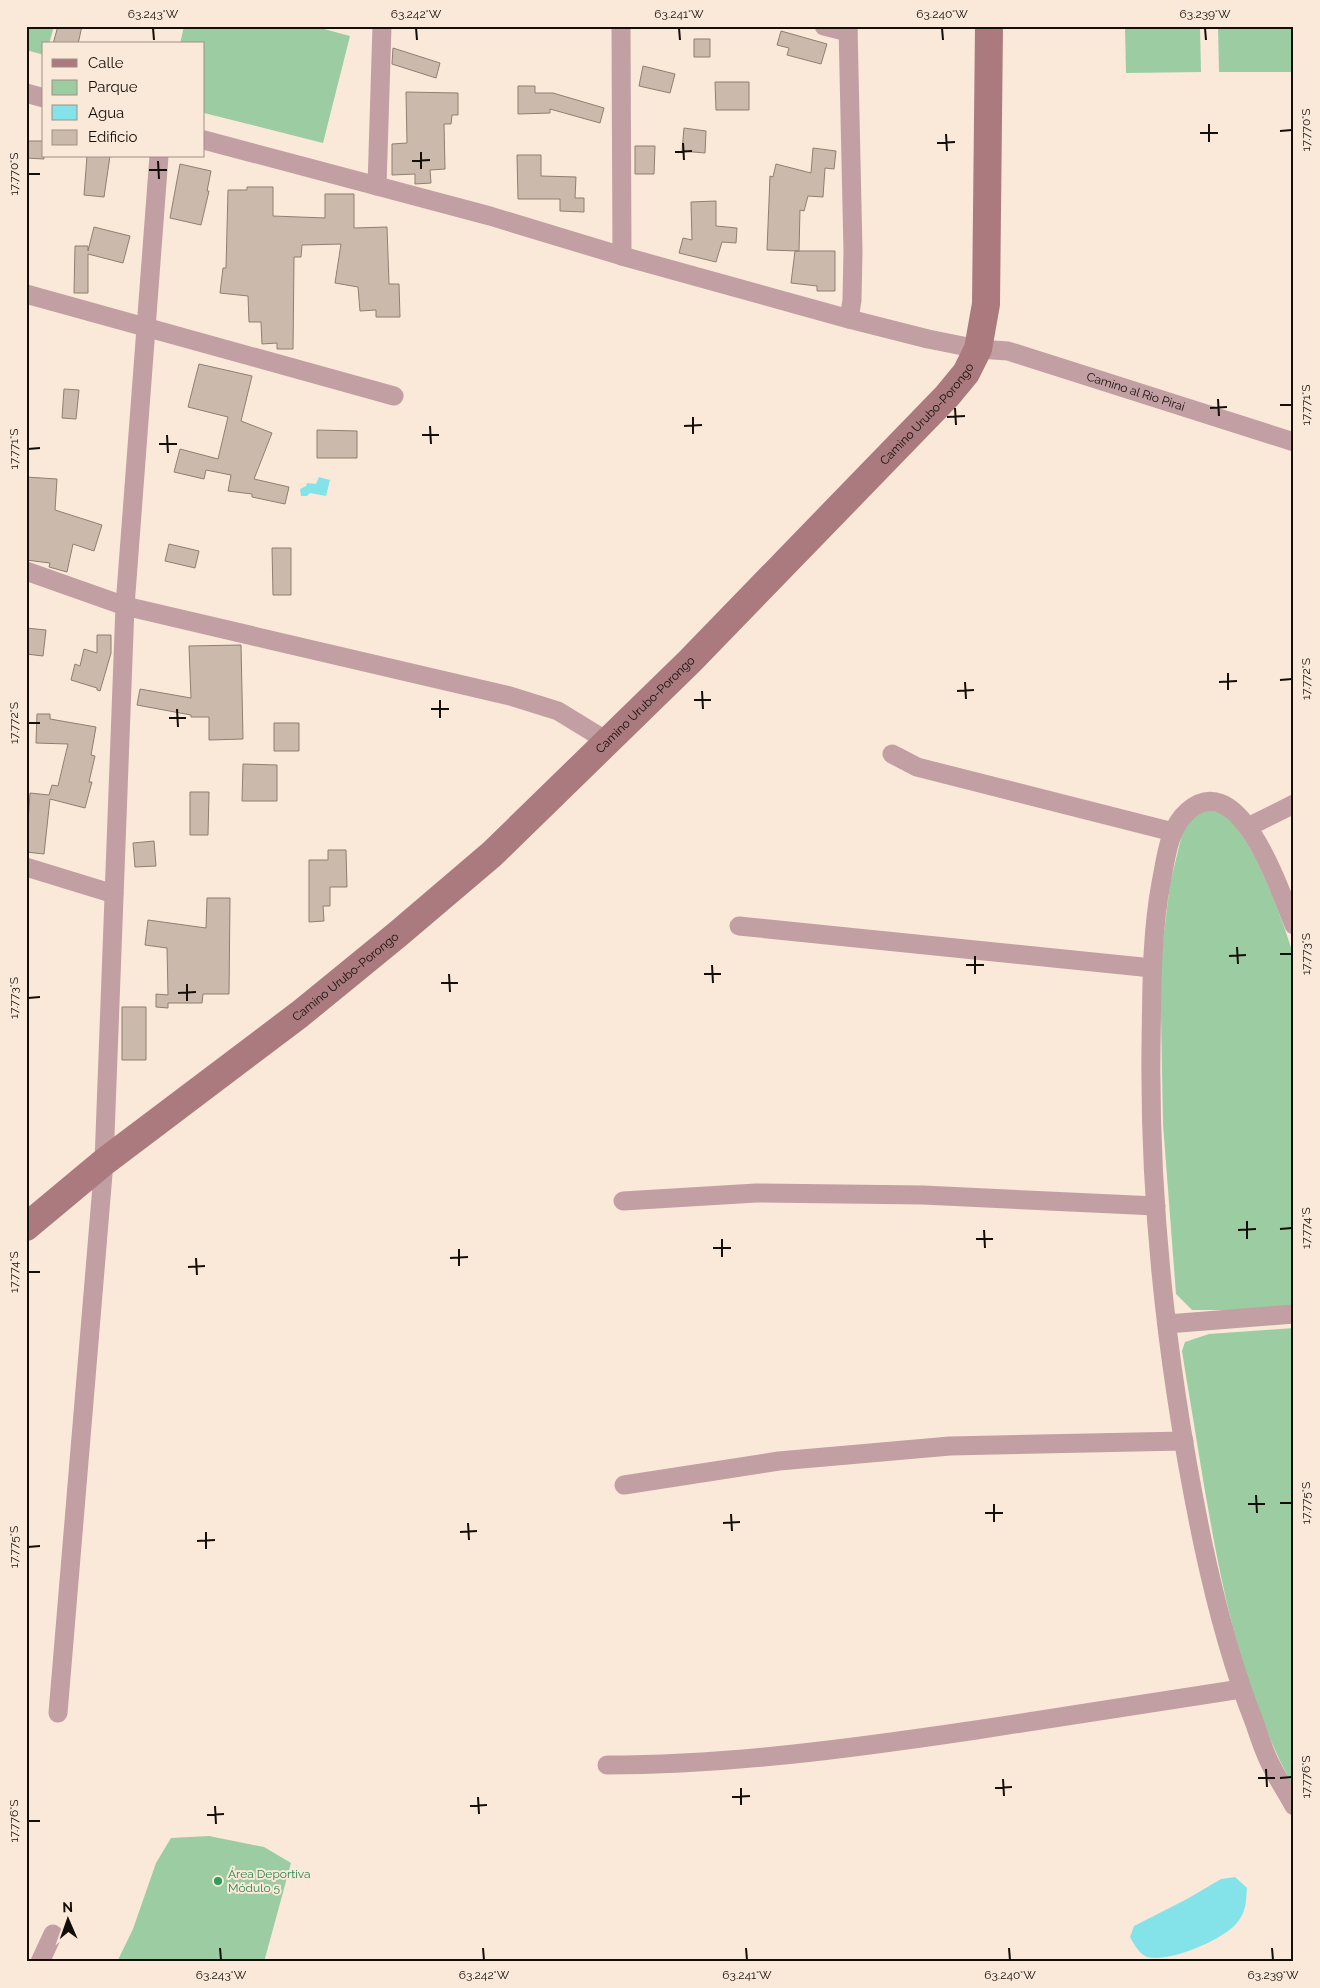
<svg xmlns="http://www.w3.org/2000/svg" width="1320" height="1988" font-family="Raleway,sans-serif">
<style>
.green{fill:#9ccca1}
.water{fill:#84e3e9}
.building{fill:#cbbaab;stroke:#8f7f71}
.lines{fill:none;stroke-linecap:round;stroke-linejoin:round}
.minor{stroke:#c19fa2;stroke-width:19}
.secondary{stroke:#aa7a7e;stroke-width:28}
.ticks{fill:none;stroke:#140e09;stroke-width:2}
.leisure-dot{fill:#2e9e5b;stroke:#fae8d9;stroke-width:2}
.labels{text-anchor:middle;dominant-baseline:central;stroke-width:4;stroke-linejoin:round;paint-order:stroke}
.street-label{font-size:12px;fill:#140e09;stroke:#fae8d9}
.leisure-label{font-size:12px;fill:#27864d;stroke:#fae8d9;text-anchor:start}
.neatline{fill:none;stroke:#140e09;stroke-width:2}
.ticks-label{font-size:12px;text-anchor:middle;fill:#140e09}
</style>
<rect width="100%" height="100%" fill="#fae8d9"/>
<path class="green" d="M26 26H54L49 44H44V55L26 50Z
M184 26H313L350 36 323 143 204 113V44H180Z
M1125 26H1200L1201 72 1126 73Z
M1218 26H1293L1294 72H1219Z
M1209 810C1213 811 1220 812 1224 815 1255 839 1282 919 1294 957V1306L1253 1310H1192L1176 1294 1163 1124 1160 965 1170 884 1183 830 1196 814Z
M1294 1328V1788C1237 1684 1217 1564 1198 1449 1193 1416 1187 1384 1182 1351L1185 1342 1209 1334Z
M209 1836 264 1847 291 1863 264 1962H117L133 1929 156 1863 171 1838Z"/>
<path class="water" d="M319 477 330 480 326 496 310 493 307 496H301L300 489 306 486 307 483 316 484Z
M1235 1877 1247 1888C1246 1902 1246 1913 1236 1924 1222 1940 1169 1963 1147 1957 1139 1954 1134 1944 1130 1937L1134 1926 1187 1899 1221 1879Z"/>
<path class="building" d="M58 26H82L78 44H53Z
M781 31 827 44 821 64 787 55 789 48 777 45Z
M694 39H710V57H694Z
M393 48 440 63 436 78 392 64Z
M643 66 675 74 670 93 639 86Z
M715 82H749V110H716Z
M518 86H535V93H553L604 108 600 123 550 109V113L518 114Z
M406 92 458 93V115H452L451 124H444L445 169 430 170 431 183 415 184V174L392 175V144L407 143Z
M684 128 706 131 705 153 682 151Z
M26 141H44V159L26 158Z
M635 146H655L654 174H635Z
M813 148 836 151 834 169 825 168 823 197 808 196 804 211 800 210 799 251 767 250 770 176 773 177 776 164 811 173Z
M517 155H541V176L576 177 575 198H584V212L560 211V199H518Z
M87 156H110L104 197 84 195Z
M180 164 211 171 207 191H209L201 225 170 218Z
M247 187H273V216L325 218V194H354V228L387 227 389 284H399L400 317H376V310L360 311 358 287 335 283 341 244 302 245 301 257H294L293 349H277V343L262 344 261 322H249L248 296 220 293 223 268H226L228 190H247Z
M716 201V226L737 228 736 243 722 242 716 262 679 253 683 238 692 240 691 202Z
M94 227 130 236 123 263 88 254V293H74L75 246H88V251Z
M795 251H835V291H817V286L791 283Z
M199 364 252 376 241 421 272 433 254 479 289 487 285 504 252 497V494L228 491 231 475 206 470 204 479 174 472 180 449 218 459 228 417 188 407Z
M64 389 79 390 76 419 62 418Z
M317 430 357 431V458H317Z
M26 477 57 479 55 510 102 525 94 551 73 544 67 572 49 567 50 563 26 560Z
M169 544 199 551 195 568 165 561Z
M272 548H291V595H273Z
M26 628 46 630 43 656 26 654Z
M97 635H111V653L100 691 97 690V688L71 680 75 664 80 666 84 649 97 653Z
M241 645 243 739 209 740V717H191V715L137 705 140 689 191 698 189 646Z
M37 714H50V719L96 727 91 755 95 756 89 782H92L85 808 50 799 44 854 26 852 30 793 49 795 52 785 58 786 68 744 36 743Z
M274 723H299V751H274Z
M243 764 277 765V801H242Z
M190 792H209L208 835H190Z
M154 841 156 866 135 867 133 843Z
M328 850H346L347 887H330V906H323L324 921 309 922V860H328Z
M207 898H230L229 994H203L202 1003H168V1008L156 1007V994L168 995 167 948 145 945 148 920 206 928Z
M122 1007H146V1060H122Z"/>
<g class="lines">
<g class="minor">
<path d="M621 26 622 256"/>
<path d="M824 26 848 32"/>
<path d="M848 26 853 251 852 300 849 319"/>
<path d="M26 93 44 98"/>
<path id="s1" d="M204 140 490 216 622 256 849 319 928 339 978 349 1008 351 1294 442"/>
<path d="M377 186 382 26"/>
<path d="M26 294 394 396"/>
<path d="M26 571 125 606 510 696 558 711 607 741"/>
<path d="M892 754 917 767 1173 832"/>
<path d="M1248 827 1294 804"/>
<path d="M26 867 114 894"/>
<path d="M1294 925C1280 892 1240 766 1188 811 1168 828 1166 859 1161 883 1151 937 1152 991 1151 1046 1149 1212 1169 1381 1203 1544 1216 1605 1232 1666 1255 1724 1260 1739 1265 1755 1273 1769 1279 1781 1287 1793 1294 1806"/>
<path d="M739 926 1152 968"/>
<path d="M623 1201 756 1193 923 1195 1156 1206"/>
<path d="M1167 1324 1294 1314"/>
<path d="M624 1485 779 1461 950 1446 1184 1441"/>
<path d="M58 1713 104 1162 125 606 159 156"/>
<path d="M607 1765C730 1765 854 1748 976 1730 1064 1716 1153 1703 1241 1689"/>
<path d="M40 1962 53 1934"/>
</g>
<path class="secondary" id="s2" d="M26 1227 104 1162 300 1014 398 934 492 854 690 661 947 396 966 373 978 349 986 304 989 26"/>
</g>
<path class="ticks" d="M153 28 154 40M416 28 417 40M679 28 680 40M942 28 943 40M1205 28 1206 40M1209 124V142M1280 131 1292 130M1200 133H1218M946 134 947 151M683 143 684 160M937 143 955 142M421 152V169M675 152 692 151M158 161 159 179M412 161 430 160M149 170H167M28 174H40M1218 399 1219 416M1280 405H1292M955 408 956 425M1210 408 1227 407M693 417V434M947 417 965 416M430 426 431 444M684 426 702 425M167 435 168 453M422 435H439M159 444H177M28 449 40 448M1228 673V690M1280 680 1292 679M965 682 966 699M1219 682 1237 681M702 691 703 709M957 691 974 690M440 700V718M694 700H711M177 709 178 727M431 709H449M169 718H186M28 723H40M1237 947 1238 964M1280 954H1292M975 956V974M1229 956 1246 955M712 965 713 983M966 965H984M449 974 450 992M704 974H721M441 983H458M187 984V1001M178 993 196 992M28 998 40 997M1247 1221V1239M1280 1229 1292 1228M984 1230 985 1248M1238 1230 1256 1229M722 1239V1257M976 1239H993M713 1248H731M459 1249V1266M196 1258 197 1275M450 1258 468 1257M188 1267 205 1266M28 1272H40M1256 1495 1257 1513M1280 1503H1292M994 1504V1522M1248 1504H1265M985 1513H1003M731 1514 732 1531M468 1523 469 1540M723 1523 740 1522M206 1532V1549M460 1532 477 1531M197 1541 215 1540M28 1547 40 1546M1266 1769 1267 1787M1258 1778H1275M1280 1778 1292 1777M1003 1779 1004 1796M741 1788V1805M995 1788 1012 1787M478 1797 479 1814M732 1797 750 1796M215 1806 216 1824M470 1806 487 1805M207 1815 224 1814M28 1821H40M220 1948 221 1960M483 1948 484 1960M746 1948 747 1960M1009 1948 1010 1960M1272 1948 1273 1960"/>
<circle class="leisure-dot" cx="218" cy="1881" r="5"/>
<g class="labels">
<g class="street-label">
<text stroke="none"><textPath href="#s1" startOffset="966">Camino al Rio Pirai</textPath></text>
<text stroke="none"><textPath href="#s2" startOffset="1216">Camino Urubo-Porongo</textPath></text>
<text stroke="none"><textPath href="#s2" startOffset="811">Camino Urubo-Porongo</textPath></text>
<text stroke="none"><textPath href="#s2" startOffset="406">Camino Urubo-Porongo</textPath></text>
</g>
<g class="leisure-label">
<text x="228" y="1874">Área Deportiva<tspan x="228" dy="14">Módulo 5</tspan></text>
</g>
</g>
<rect width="1320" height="1988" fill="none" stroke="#fae8d9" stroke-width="55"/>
<rect x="42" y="42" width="162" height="115" fill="#fae8d9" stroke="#9e9186"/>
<rect x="52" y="59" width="25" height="8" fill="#aa7a7e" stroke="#9e9186"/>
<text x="88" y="68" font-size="15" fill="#140e09">Calle</text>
<rect x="52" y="80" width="25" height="15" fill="#9ccca1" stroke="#9e9186"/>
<text x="88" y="92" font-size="15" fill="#140e09">Parque</text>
<rect x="52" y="105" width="25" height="15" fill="#84e3e9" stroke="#9e9186"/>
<text x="88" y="118" font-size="15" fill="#140e09">Agua</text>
<rect x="52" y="130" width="25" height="15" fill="#cbbaab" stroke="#9e9186"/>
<text x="88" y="142" font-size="15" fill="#140e09">Edificio</text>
<g transform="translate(68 1920) rotate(358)" stroke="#fae8d9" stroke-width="4" paint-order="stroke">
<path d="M0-4L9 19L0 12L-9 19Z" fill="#140e09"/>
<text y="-8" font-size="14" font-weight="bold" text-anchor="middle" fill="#140e09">N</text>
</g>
<rect x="28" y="28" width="1264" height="1932" class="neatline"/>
<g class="ticks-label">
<text x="153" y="18">63.243°W</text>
<text x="416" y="18">63.242°W</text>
<text x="679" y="18">63.241°W</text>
<text x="942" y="18">63.240°W</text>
<text x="1205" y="18">63.239°W</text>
<text transform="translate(1306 130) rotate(-90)" y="4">17.770°S</text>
<text transform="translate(14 174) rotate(-90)" y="4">17.770°S</text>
<text transform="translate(1306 405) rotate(-90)" y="4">17.771°S</text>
<text transform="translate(14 449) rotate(-90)" y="4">17.771°S</text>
<text transform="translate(1306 679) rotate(-90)" y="4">17.772°S</text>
<text transform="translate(14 723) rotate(-90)" y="4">17.772°S</text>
<text transform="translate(1306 954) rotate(-90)" y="4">17.773°S</text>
<text transform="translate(14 998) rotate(-90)" y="4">17.773°S</text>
<text transform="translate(1306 1228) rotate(-90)" y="4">17.774°S</text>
<text transform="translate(14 1272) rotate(-90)" y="4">17.774°S</text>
<text transform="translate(1306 1503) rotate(-90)" y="4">17.775°S</text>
<text transform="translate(14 1547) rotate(-90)" y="4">17.775°S</text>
<text transform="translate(1306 1777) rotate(-90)" y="4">17.776°S</text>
<text transform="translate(14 1821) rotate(-90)" y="4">17.776°S</text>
<text x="221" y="1979">63.243°W</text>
<text x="484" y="1979">63.242°W</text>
<text x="747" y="1979">63.241°W</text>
<text x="1010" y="1979">63.240°W</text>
<text x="1273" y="1979">63.239°W</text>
</g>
</svg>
